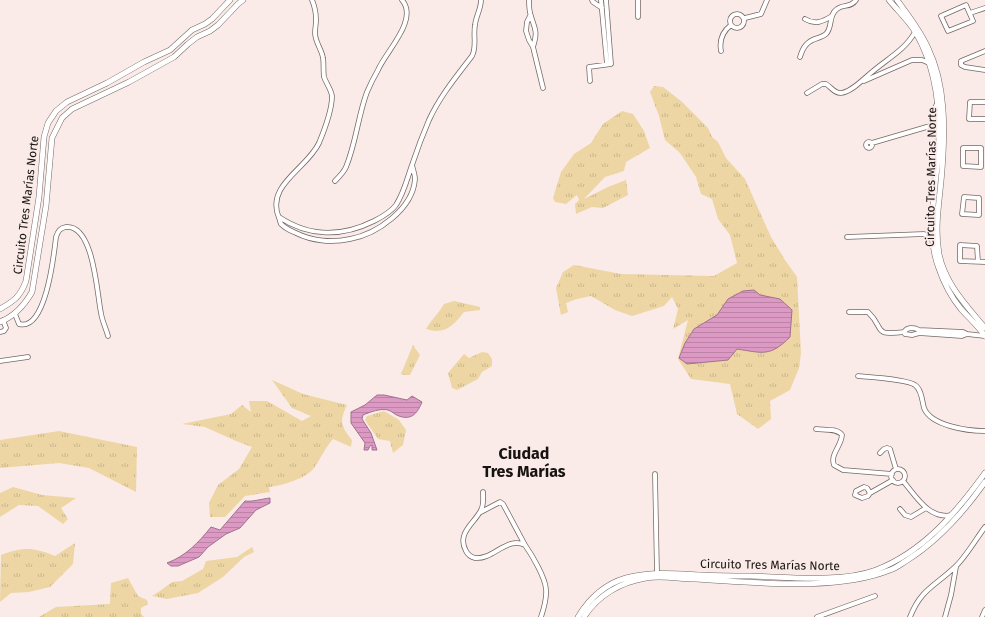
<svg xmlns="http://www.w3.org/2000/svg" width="985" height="617" font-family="'Fira Sans',sans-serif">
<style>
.grass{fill:url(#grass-tufts)}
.water{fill:url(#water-rules);stroke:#a1718e}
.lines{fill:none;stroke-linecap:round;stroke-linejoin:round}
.minor-casing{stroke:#746865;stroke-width:5.5}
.tertiary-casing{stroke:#746865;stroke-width:6}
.minor{stroke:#fff;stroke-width:4}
.tertiary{stroke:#fff;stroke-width:5}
.labels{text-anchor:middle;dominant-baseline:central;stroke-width:3.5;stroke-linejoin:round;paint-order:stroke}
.street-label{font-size:12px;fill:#171311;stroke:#faebe8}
.district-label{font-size:16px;font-weight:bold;fill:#171311;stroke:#faebe8}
</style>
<defs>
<pattern id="grass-tufts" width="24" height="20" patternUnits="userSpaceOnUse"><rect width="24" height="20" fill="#edd6a3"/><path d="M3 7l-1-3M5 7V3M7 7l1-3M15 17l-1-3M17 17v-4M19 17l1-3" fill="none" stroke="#cab78b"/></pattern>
<pattern id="water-rules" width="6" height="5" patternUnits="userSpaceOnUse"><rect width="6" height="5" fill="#dc99c4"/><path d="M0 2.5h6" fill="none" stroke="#bc83a7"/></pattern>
</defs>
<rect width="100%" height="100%" fill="#faebe8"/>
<path class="grass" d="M654 86 663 87 681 101 708 128 712 137 718 142 726 158 745 179 771 237 785 260 797 277 801 353 799 368 790 390 770 401 771 419 758 429 737 414 730 384 691 379 678 359 688 320 673 329 678 309 672 297 664 306 632 316 615 310 591 296 577 299 566 303 568 312 561 315 556 288 563 272 574 265 621 274 714 276 737 263 730 235 718 219 712 199 701 194 696 177 680 153 665 140 659 116 650 92Z
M622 111 633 114 644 131 650 148 626 162 624 171 605 177 584 199 608 187 626 180 628 195 603 208 592 207 576 214 575 204 579 200 577 195 566 204 555 202 553 198 561 172 574 154 591 143 603 124Z
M454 301 480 307V310L464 312C453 326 445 335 426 329 431 320 439 313 444 304Z
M413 345 420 355 410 375H404L401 374Z
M482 352 488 353 492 359V366L482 372 478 379 457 390 452 388 448 373 464 354 469 358Z
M272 380 303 394 347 405C339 422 341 426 352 440L351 447 333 439C325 448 321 458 314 468 307 478 281 486 269 487L270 492 245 496 225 517H210L209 503 218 485 239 469 252 447 236 441 205 427 182 424 231 414 242 405 251 412 249 401H267L302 421 311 416 292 408Z
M384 411 399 420 406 430 403 445 393 453 390 441 378 439 365 420 367 416Z
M59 431 137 447 136 492 89 468 59 463 0 468V440Z
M13 487 42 495 76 498 61 508 68 519 63 524 38 506 19 505 0 517V493Z
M75 543 73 564 50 587 29 592 11 593 0 602 1 555C24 547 32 547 55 556Z
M252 547 254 552 244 557 223 577 198 593 167 599 152 596 160 591 172 582 182 581 203 569 206 561 237 557Z
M128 578 138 596 147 600 148 604 141 608V614L144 617H39L56 607 110 604 111 583Z"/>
<path class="water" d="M754 290 760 295 780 299 792 310 790 337C770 357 763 353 737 349L728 360 687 364 679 358 685 343 694 329 717 315 728 299 743 291Z
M377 395H384L407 400 412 396 422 402C418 412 412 421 399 416 395 415 392 411 388 410 381 408 370 412 363 415L362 419 371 433 377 450H372V445L370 446 368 450H364L365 443 351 423V412L365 405Z
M270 498V503L256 510 240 528 226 534 208 547 199 557 178 566H171L167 563C186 556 199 542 211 527L220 530 245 501C253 502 261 499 270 498Z"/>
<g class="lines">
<defs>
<path id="minor" d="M312 0C315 7 316 13 316 20 316 24 315 29 315 33 315 42 322 50 323 58 324 64 323 71 324 77 326 83 331 89 332 96 332 109 324 131 319 143 307 169 265 185 279 218 280 220 280 222 281 224 285 228 291 231 296 233 312 241 332 243 350 239 377 234 413 209 415 179 415 175 413 169 412 165
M529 0C529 5 529 11 531 16 535 30 538 31 533 47
M592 0 593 2 602 8
M601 0 607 64
M638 0V17
M966 5 973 21 948 31 941 16Z
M970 13 985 8
M730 21a7 7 0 1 1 14 0a7 7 0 1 1-14 0Z
M530 16 527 22 526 31 529 40 533 47 543 88
M745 18 761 14 767 0
M805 19C815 25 822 22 832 16
M721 51C719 40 722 32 731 25
M985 51 961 61V65L965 67 985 70
M800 57C803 47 807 41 818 38 820 37 824 36 826 34 833 27 828 15 837 9 843 4 851 8 856 0
M590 81 589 67 611 64 606 0
M864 81 912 60H922L929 63
M807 93 822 84H826C831 87 835 94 841 93 852 92 864 78 872 72 887 59 905 50 915 32
M985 102H970L969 119H985
M866 145a3 3 0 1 1 6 0a3 3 0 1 1-6 0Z
M872 143 930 126C935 119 932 111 937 104
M963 148H981V167L963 166Z
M335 181C339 177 344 172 346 167 356 143 358 116 367 92 370 85 374 77 378 70 386 51 419 20 402 0
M964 197 979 198V215L962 214Z
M279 217C309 237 342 237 374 221 382 217 391 212 396 205 404 193 407 179 412 165 417 150 423 134 429 120 440 96 456 77 472 56 477 47 473 36 475 25 476 16 481 9 481 0
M847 237 924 234 933 240
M978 262 977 246 960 245V261L985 262
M849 312H868C886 329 871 336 904 332
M15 314 19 324C46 332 54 254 56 237 58 231 60 228 66 227 94 224 97 295 101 313 102 321 106 328 108 336
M919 330 963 332 967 334 985 336
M0 332 4 331 6 328 3 320
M919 333V330C914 327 907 327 904 332L905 334 912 335 919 333 962 336 967 334
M0 361 28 357
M858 376C870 377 907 379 915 385 922 390 922 401 924 408 931 426 968 431 985 431
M816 429C824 430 837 428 842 435 841 447 830 454 834 465L843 470 892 474
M880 453 884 449 887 448 890 449 896 469
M891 476a7 7 0 1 1 14 0a7 7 0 1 1-14 0Z
M655 474 657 573
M903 481C916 496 929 520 952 515
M483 492C483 498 484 505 481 510 475 523 456 533 466 551 468 555 471 557 475 558 493 560 507 536 525 545 532 555 545 577 546 589 547 598 544 608 541 617
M870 493 867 488 864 487 856 491 855 495 862 498 868 496 870 493 893 480
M900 509 905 515 911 517 926 508
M481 512 500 502 503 504 525 545
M817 617 875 596
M910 617C921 589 935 586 955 567 965 558 976 539 985 527
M945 617 951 595 956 567
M982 617 985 610"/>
<path id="tertiary" d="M889 0C898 11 909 21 916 33 940 75 942 129 936 176 933 205 928 238 938 266 943 281 951 297 961 309 969 318 978 326 985 336
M897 0C908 15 920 30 928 48 946 85 945 130 942 170 940 198 934 226 939 254 945 284 967 306 985 328
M0 309C14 301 20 297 26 281L39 197 44 137 48 123 56 111 67 102 107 83 144 62 170 50 192 30 205 24 212 19 230 0
M0 322C15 316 24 306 32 292L46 206 52 138 62 118 72 109 129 82 174 57 188 44 197 37 210 31 218 25 238 4 243 0
M578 617C589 599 605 584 626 578 652 571 678 574 704 575 719 576 734 576 750 576 787 577 841 583 876 570 923 552 956 513 985 473
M584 617C598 595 621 582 646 578 662 575 679 579 695 579 753 582 836 592 890 570 896 568 901 564 906 561 938 541 963 513 985 482"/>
</defs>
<use href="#minor" class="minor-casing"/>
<use href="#tertiary" class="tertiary-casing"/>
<use href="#minor" class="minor"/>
<use href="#tertiary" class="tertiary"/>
</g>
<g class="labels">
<g class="street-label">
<text transform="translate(931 177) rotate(-89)">Circuito Tres Marías Norte</text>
<text transform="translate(26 205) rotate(-83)">Circuito Tres Marías Norte</text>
<text transform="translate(770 565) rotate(1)">Circuito Tres Marías Norte</text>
</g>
<g class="district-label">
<text x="524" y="453">Ciudad<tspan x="524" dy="18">Tres Marías</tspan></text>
</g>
</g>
</svg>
